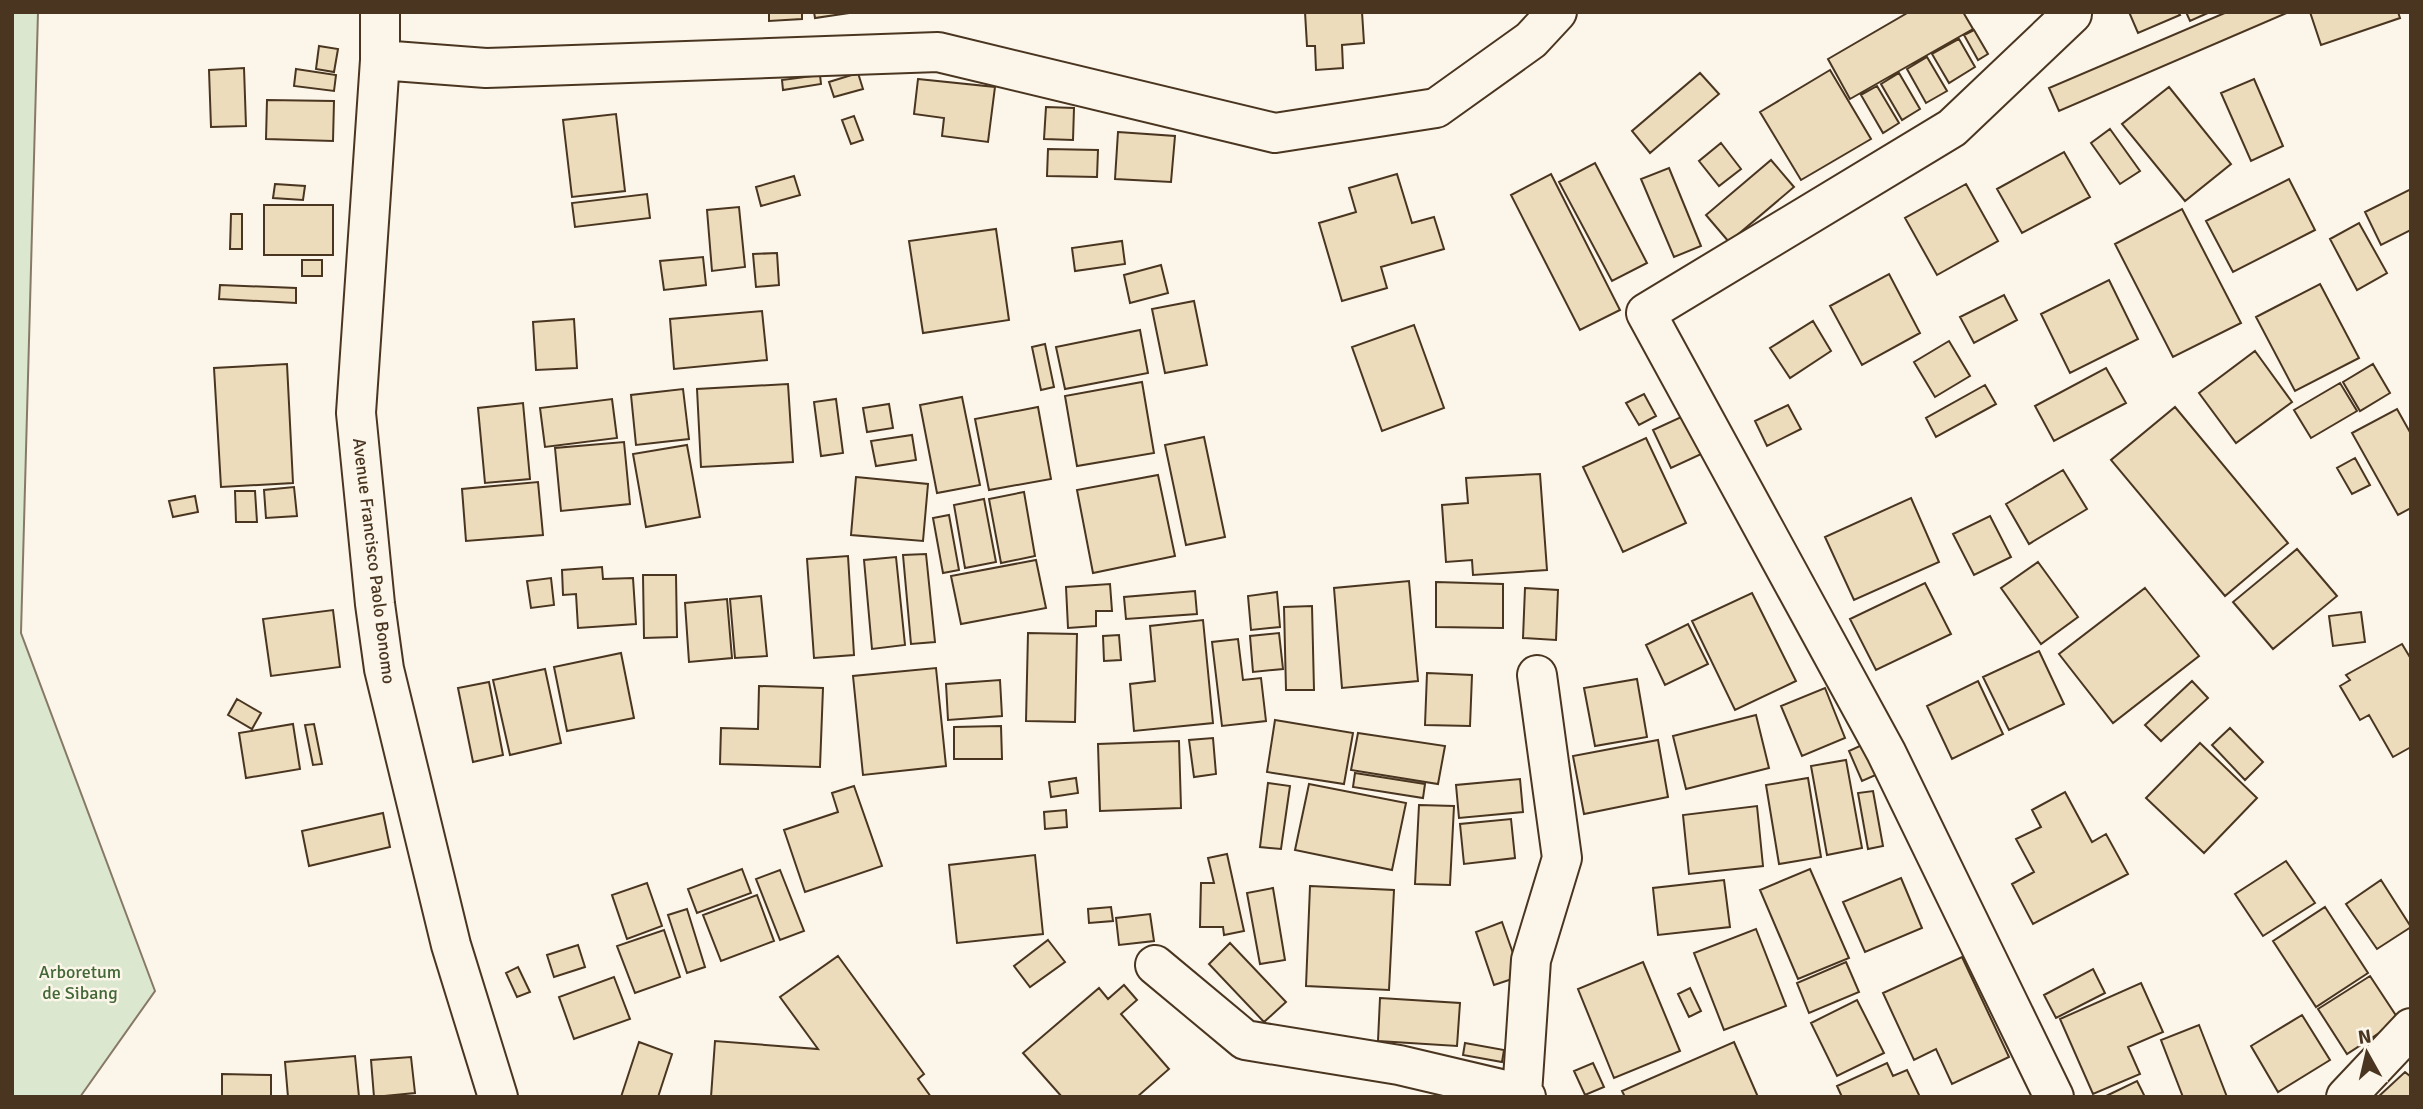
<svg xmlns="http://www.w3.org/2000/svg" width="2423" height="1109" font-family="Signika,sans-serif">
<style>
.green{fill:#dce7d0;stroke:#887966;stroke-width:2}
.building{fill:#ecdcbc;stroke:#4a3520;stroke-width:2}
.lines{fill:none;stroke-linecap:round;stroke-linejoin:round}
.minor-casing{stroke:#4a3520;stroke-width:42}
.minor{stroke:#fbf6e9;stroke-width:38}
.labels{text-anchor:middle;dominant-baseline:central;stroke-width:5;stroke-linejoin:round;paint-order:stroke}
.street-label{font-size:18px;fill:#4a3520;stroke:#fbf6e9}
.park-label{font-size:18px;fill:#436837;stroke:#fbf6e9}
</style>
<rect width="100%" height="100%" fill="#fbf6e9"/>
<path class="green" d="M12 12H38L21 633 155 991 80 1097H12Z"/>
<path class="building" d="M769 12H802V19L769 21Z
M814 12H848L849 13 815 18Z
M1305 12H1362L1364 43 1342 45 1343 68 1316 70 1315 46H1307Z
M1909 12H1963L1973 29 1850 99 1828 59Z
M2129 12H2178L2180 15 2138 33Z
M2186 12H2210L2190 21Z
M2227 12H2289L2059 111 2049 88Z
M2310 12H2398L2400 18 2321 45Z
M1974 30 1988 54 1978 60 1964 35Z
M1959 39 1975 67 1949 83 1932 54Z
M319 46 338 49 334 72 316 69Z
M1927 57 1947 91 1926 103 1907 69Z
M244 68 246 126 211 127 209 70Z
M296 69 336 75 334 91 294 86Z
M1830 70 1871 139 1801 180 1760 112Z
M858 73 863 89 834 97 829 82Z
M1700 73 1719 94 1650 153 1632 131Z
M1899 73 1920 109 1902 120 1881 84Z
M820 75 821 84 783 90 782 80Z
M918 79 995 87 988 142 942 136 944 118 914 114Z
M2254 79 2283 146 2251 161 2221 93Z
M1877 86 1899 123 1883 133 1861 95Z
M2169 87 2231 164 2185 201 2122 124Z
M267 100 334 101 333 141 266 139Z
M1046 107 1074 108 1073 140 1044 139Z
M616 114 625 191 572 197 563 120Z
M854 116 863 140 851 144 842 120Z
M2110 129 2140 171 2120 184 2091 143Z
M1118 132 1175 136 1171 182 1115 179Z
M1721 143 1741 169 1719 186 1699 161Z
M1048 149 1098 150 1097 177 1047 176Z
M2064 152 2090 197 2022 233 1997 189Z
M1771 160 1794 187 1729 242 1706 215Z
M1595 163 1647 263 1612 281 1559 182Z
M1669 168 1701 246 1674 257 1641 179Z
M1397 174 1412 223 1434 217 1444 249 1381 267 1387 288 1342 301 1319 223 1356 212 1349 188Z
M1551 174 1620 310 1580 330 1511 195Z
M794 176 800 195 761 206 756 187Z
M2289 179 2315 230 2233 272 2206 221Z
M275 184 305 186 303 200 273 198Z
M1966 184 1998 241 1937 275 1905 218Z
M2411 189V230L2381 245 2365 212Z
M647 194 650 218 575 227 572 203Z
M264 205H333V255H264Z
M739 207 745 267 712 271 707 210Z
M2182 209 2241 323 2173 357 2115 244Z
M231 214H242V249H230Z
M2359 223 2387 273 2357 290 2330 239Z
M996 229 1009 320 923 333 909 241Z
M1122 241 1125 264 1075 271 1072 248Z
M777 253 779 285 756 287 753 254Z
M703 257 706 285 664 290 660 261Z
M302 260H322V276H302Z
M1161 265 1168 293 1130 303 1124 275Z
M1889 274 1920 333 1862 365 1830 306Z
M2109 280 2138 339 2070 373 2041 314Z
M2320 284 2359 358 2295 391 2256 317Z
M220 285 296 288V303L219 299Z
M2004 295 2017 320 1974 343 1960 317Z
M1194 301 1207 365 1165 373 1152 309Z
M762 311 767 360 674 369 670 319Z
M574 319 577 368 536 370 533 322Z
M1813 321 1831 351 1790 378 1770 348Z
M1414 325 1444 408 1382 431 1352 347Z
M1140 330 1148 373 1065 389 1056 347Z
M1949 341 1970 376 1935 397 1914 362Z
M1045 344 1054 387 1041 390 1032 347Z
M2255 351 2292 402 2236 443 2199 393Z
M287 364 293 483 221 487 214 368Z
M2373 364 2390 393 2360 411 2343 382Z
M2106 368 2126 403 2054 441 2035 406Z
M1142 382 1154 453 1077 466 1065 396Z
M2340 383 2357 411 2311 438 2294 410Z
M788 384 793 462 701 467 697 389Z
M1985 385 1996 404 1936 437 1926 418Z
M683 389 689 439 636 445 631 395Z
M1644 394 1656 416 1639 425 1626 403Z
M962 397 980 485 937 493 920 405Z
M612 399 617 438 545 447 540 408Z
M836 399 843 453 821 456 814 402Z
M523 403 530 479 485 483 478 408Z
M889 404 893 428 867 432 863 408Z
M1788 405 1801 429 1767 446 1755 421Z
M1038 407 1051 479 989 490 975 419Z
M2175 407 2288 543 2225 596 2111 460Z
M2397 409 2411 434V508L2398 515 2352 433Z
M1692 412 1710 450 1671 468 1653 430Z
M912 435 916 460 876 466 871 441Z
M1204 437 1225 537 1186 545 1165 445Z
M1646 438 1686 523 1623 552 1583 467Z
M624 442 630 504 561 511 555 448Z
M687 445 700 517 646 527 633 454Z
M2355 458 2370 485 2352 494 2337 468Z
M2063 470 2087 509 2029 544 2006 504Z
M1540 474 1547 570 1473 575 1472 560 1446 562 1442 505 1468 503 1466 478Z
M1158 475 1175 556 1093 573 1077 490Z
M856 477 928 484 923 541 851 535Z
M538 482 543 535 466 541 462 489Z
M294 487 297 516 266 518 264 490Z
M235 491H255L257 522H236Z
M1024 492 1035 556 1001 563 989 499Z
M195 496 198 512 173 517 169 501Z
M1911 498 1939 562 1854 600 1825 537Z
M984 499 996 562 965 568 954 505Z
M949 515 959 570 943 573 933 518Z
M1990 516 2011 557 1974 575 1953 534Z
M2297 549 2337 596 2273 649 2233 602Z
M926 554 935 642 911 644 903 555Z
M848 556 854 655 814 658 807 559Z
M896 557 905 645 872 649 864 560Z
M1036 560 1046 608 961 624 951 576Z
M2038 562 2078 617 2041 644 2001 588Z
M602 567 603 579 633 578 636 624 578 628 576 594 563 595 562 570Z
M643 575H676L677 637 644 638Z
M551 578 554 605 531 608 527 581Z
M1409 581 1418 681 1342 688 1334 588Z
M1436 582 1503 584V628L1436 627Z
M1925 583 1951 634 1876 670 1850 619Z
M1110 584 1112 611H1096V626L1068 628 1066 587Z
M1525 588 1558 590 1556 640 1523 638Z
M2145 588 2199 656 2113 723 2059 654Z
M1195 591 1197 614 1126 619 1124 597Z
M1277 592 1280 627 1251 630 1248 596Z
M1752 593 1796 681 1735 710 1692 621Z
M761 596 767 656 735 658 730 599Z
M727 599 732 658 689 662 685 603Z
M1312 606 1314 690H1286L1284 607Z
M333 610 340 667 271 676 263 619Z
M2361 612 2365 642 2333 646 2329 616Z
M1203 620 1213 723 1134 731 1130 684 1155 681 1150 626Z
M1688 624 1708 664 1665 685 1646 645Z
M1028 633 1077 634 1075 722 1026 721Z
M1279 633 1283 669 1253 672 1250 636Z
M1119 635 1121 660 1104 661 1103 636Z
M1238 639 1243 680 1261 678 1266 721 1222 726 1212 642Z
M2402 644 2411 659V747L2393 757 2369 715 2360 720 2340 686 2350 680 2346 675Z
M2039 651 2064 704 2009 730 1983 677Z
M621 653 634 718 567 731 554 667Z
M936 668 946 766 863 775 853 676Z
M545 669 561 743 510 755 493 680Z
M1427 673 1472 675 1470 726 1425 725Z
M1637 679 1647 737 1595 746 1584 688Z
M1000 680 1002 716 948 720 946 684Z
M1978 681 2003 734 1952 759 1927 706Z
M2192 681 2208 698 2161 741 2145 725Z
M489 682 503 755 473 762 458 688Z
M759 686 823 688 820 767 720 764 721 728 758 729Z
M1825 688 1845 738 1802 756 1781 706Z
M237 699 261 713 252 729 228 715Z
M1756 715 1769 768 1686 789 1673 736Z
M1275 720 1353 733 1344 784 1267 772Z
M293 724 300 769 246 778 239 733Z
M314 724 322 764 313 765 305 725Z
M1001 726 1002 759H954V727Z
M2230 728 2263 762 2245 780 2212 745Z
M1358 733 1445 746 1438 784 1351 770Z
M1213 738 1216 774 1194 777 1189 740Z
M1658 740 1668 797 1584 814 1573 756Z
M1179 741 1181 808 1100 811 1098 744Z
M2200 743 2257 798 2204 853 2146 798Z
M1864 744 1878 774 1862 781 1849 751Z
M1846 760 1862 848 1827 855 1811 766Z
M1355 773 1425 784 1423 798 1353 787Z
M1076 778 1078 793 1051 797 1049 782Z
M1808 778 1821 857 1779 864 1766 785Z
M1520 779 1523 812 1459 818 1456 785Z
M1268 783 1290 786 1281 849 1260 847Z
M1309 784 1406 803 1392 870 1295 850Z
M854 786 882 866 805 892 784 830 838 812 832 793Z
M1873 791 1883 846 1868 849 1858 793Z
M2065 792 2092 842 2106 834 2128 874 2033 924 2012 884 2034 872 2016 839 2041 827 2032 810Z
M1419 805 1454 806 1450 885 1415 884Z
M1757 806 1763 866 1689 874 1683 815Z
M1066 810 1067 827 1045 829 1044 812Z
M383 813 390 847 309 866 302 831Z
M1511 819 1515 858 1464 864 1460 824Z
M1227 854 1244 931 1224 935 1223 927H1200L1201 883H1214L1208 858Z
M1035 855 1043 934 957 943 949 865Z
M2286 861 2315 903 2263 936 2235 894Z
M742 869 751 893 697 913 688 889Z
M1810 869 1849 958 1798 979 1760 890Z
M780 870 804 931 780 940 756 879Z
M1901 878 1922 928 1865 952 1843 902Z
M1724 880 1730 927 1658 935 1653 888Z
M2381 880 2411 927 2377 949 2346 904Z
M647 883 662 926 627 939 612 895Z
M1310 886 1394 890 1389 990 1306 986Z
M1273 888 1285 960 1260 964 1247 893Z
M757 895 774 941 721 961 703 915Z
M1111 907 1113 921 1089 923 1088 909Z
M2325 907 2368 973 2316 1007 2273 941Z
M687 909 705 967 687 973 668 915Z
M1150 914 1154 941 1119 945 1116 918Z
M1502 922 1521 976 1494 985 1476 932Z
M1756 929 1786 1006 1724 1030 1694 953Z
M664 930 680 977 635 993 617 946Z
M1048 940 1065 962 1030 987 1014 966Z
M1230 943 1286 1002 1264 1022 1209 964Z
M578 945 585 967 554 977 547 955Z
M838 956 924 1074 918 1079 931 1097H711L715 1041 818 1049 780 997Z
M1962 957 2009 1057 1952 1084 1936 1049 1914 1060 1883 993Z
M1643 962 1680 1051 1614 1078 1578 989Z
M1846 962 1859 992 1809 1013 1797 983Z
M518 967 530 992 517 997 506 973Z
M2093 969 2105 993 2056 1018 2044 995Z
M2370 976 2399 1020 2347 1054 2318 1009Z
M614 977 630 1019 574 1039 559 997Z
M2141 983 2163 1032 2128 1047 2140 1074 2093 1094 2060 1019Z
M1124 985 1137 1000 1121 1014 1169 1069 1137 1097H1062L1023 1053 1099 988 1108 999Z
M1690 988 1701 1011 1689 1017 1678 994Z
M1380 998 1460 1003 1457 1046 1378 1041Z
M1857 1000 1884 1053 1837 1076 1811 1023Z
M2302 1015 2330 1060 2278 1092 2251 1046Z
M2199 1025 2227 1097H2183L2161 1040Z
M639 1042 672 1054 658 1097H621Z
M1734 1042 1758 1097H1625L1622 1091Z
M1465 1043 1504 1050 1502 1062 1463 1055Z
M355 1056 359 1097H288L285 1062Z
M411 1057 415 1093 374 1097 371 1060Z
M1593 1063 1604 1087 1585 1095 1574 1071Z
M1887 1063 1893 1076 1907 1070 1920 1097H1842L1837 1086Z
M2405 1072 2411 1077V1097H2378Z
M222 1074 271 1075V1097H222Z
M2137 1081 2145 1097H2104Z"/>
<g class="lines">
<defs>
<path id="minor" d="M380 12V60L356 413 375 604 384 669 451 945 498 1097
M380 60 486 68 938 52 1275 133 1436 108 1531 40 1557 12
M1155 965 1245 1040 1399 1065 1522 1094
M1526 1097 1522 1094 1531 960 1562 858 1537 675
M2054 1097 1886 752 1646 313 1952 128 2072 14
M2346 1097 2411 1028"/>
</defs>
<use href="#minor" class="minor-casing"/>
<use href="#minor" class="minor"/>
</g>
<g class="labels">
<g class="street-label">
<text transform="translate(374 561) rotate(83)">Avenue Francisco Paolo Bonomo</text>
</g>
<g class="park-label">
<text x="80" y="972">Arboretum<tspan x="80" dy="21">de Sibang</tspan></text>
</g>
</g>
<rect width="2423" height="1109" fill="none" stroke="#4a3520" stroke-width="28"/>
<g transform="translate(2367 1053) rotate(352)" stroke="#fbf6e9" stroke-width="5" paint-order="stroke">
<path d="M0-5L12 26L0 18L-12 26Z" fill="#4a3520"/>
<text y="-10" font-size="19" font-weight="bold" text-anchor="middle" fill="#4a3520">N</text>
</g>
</svg>
